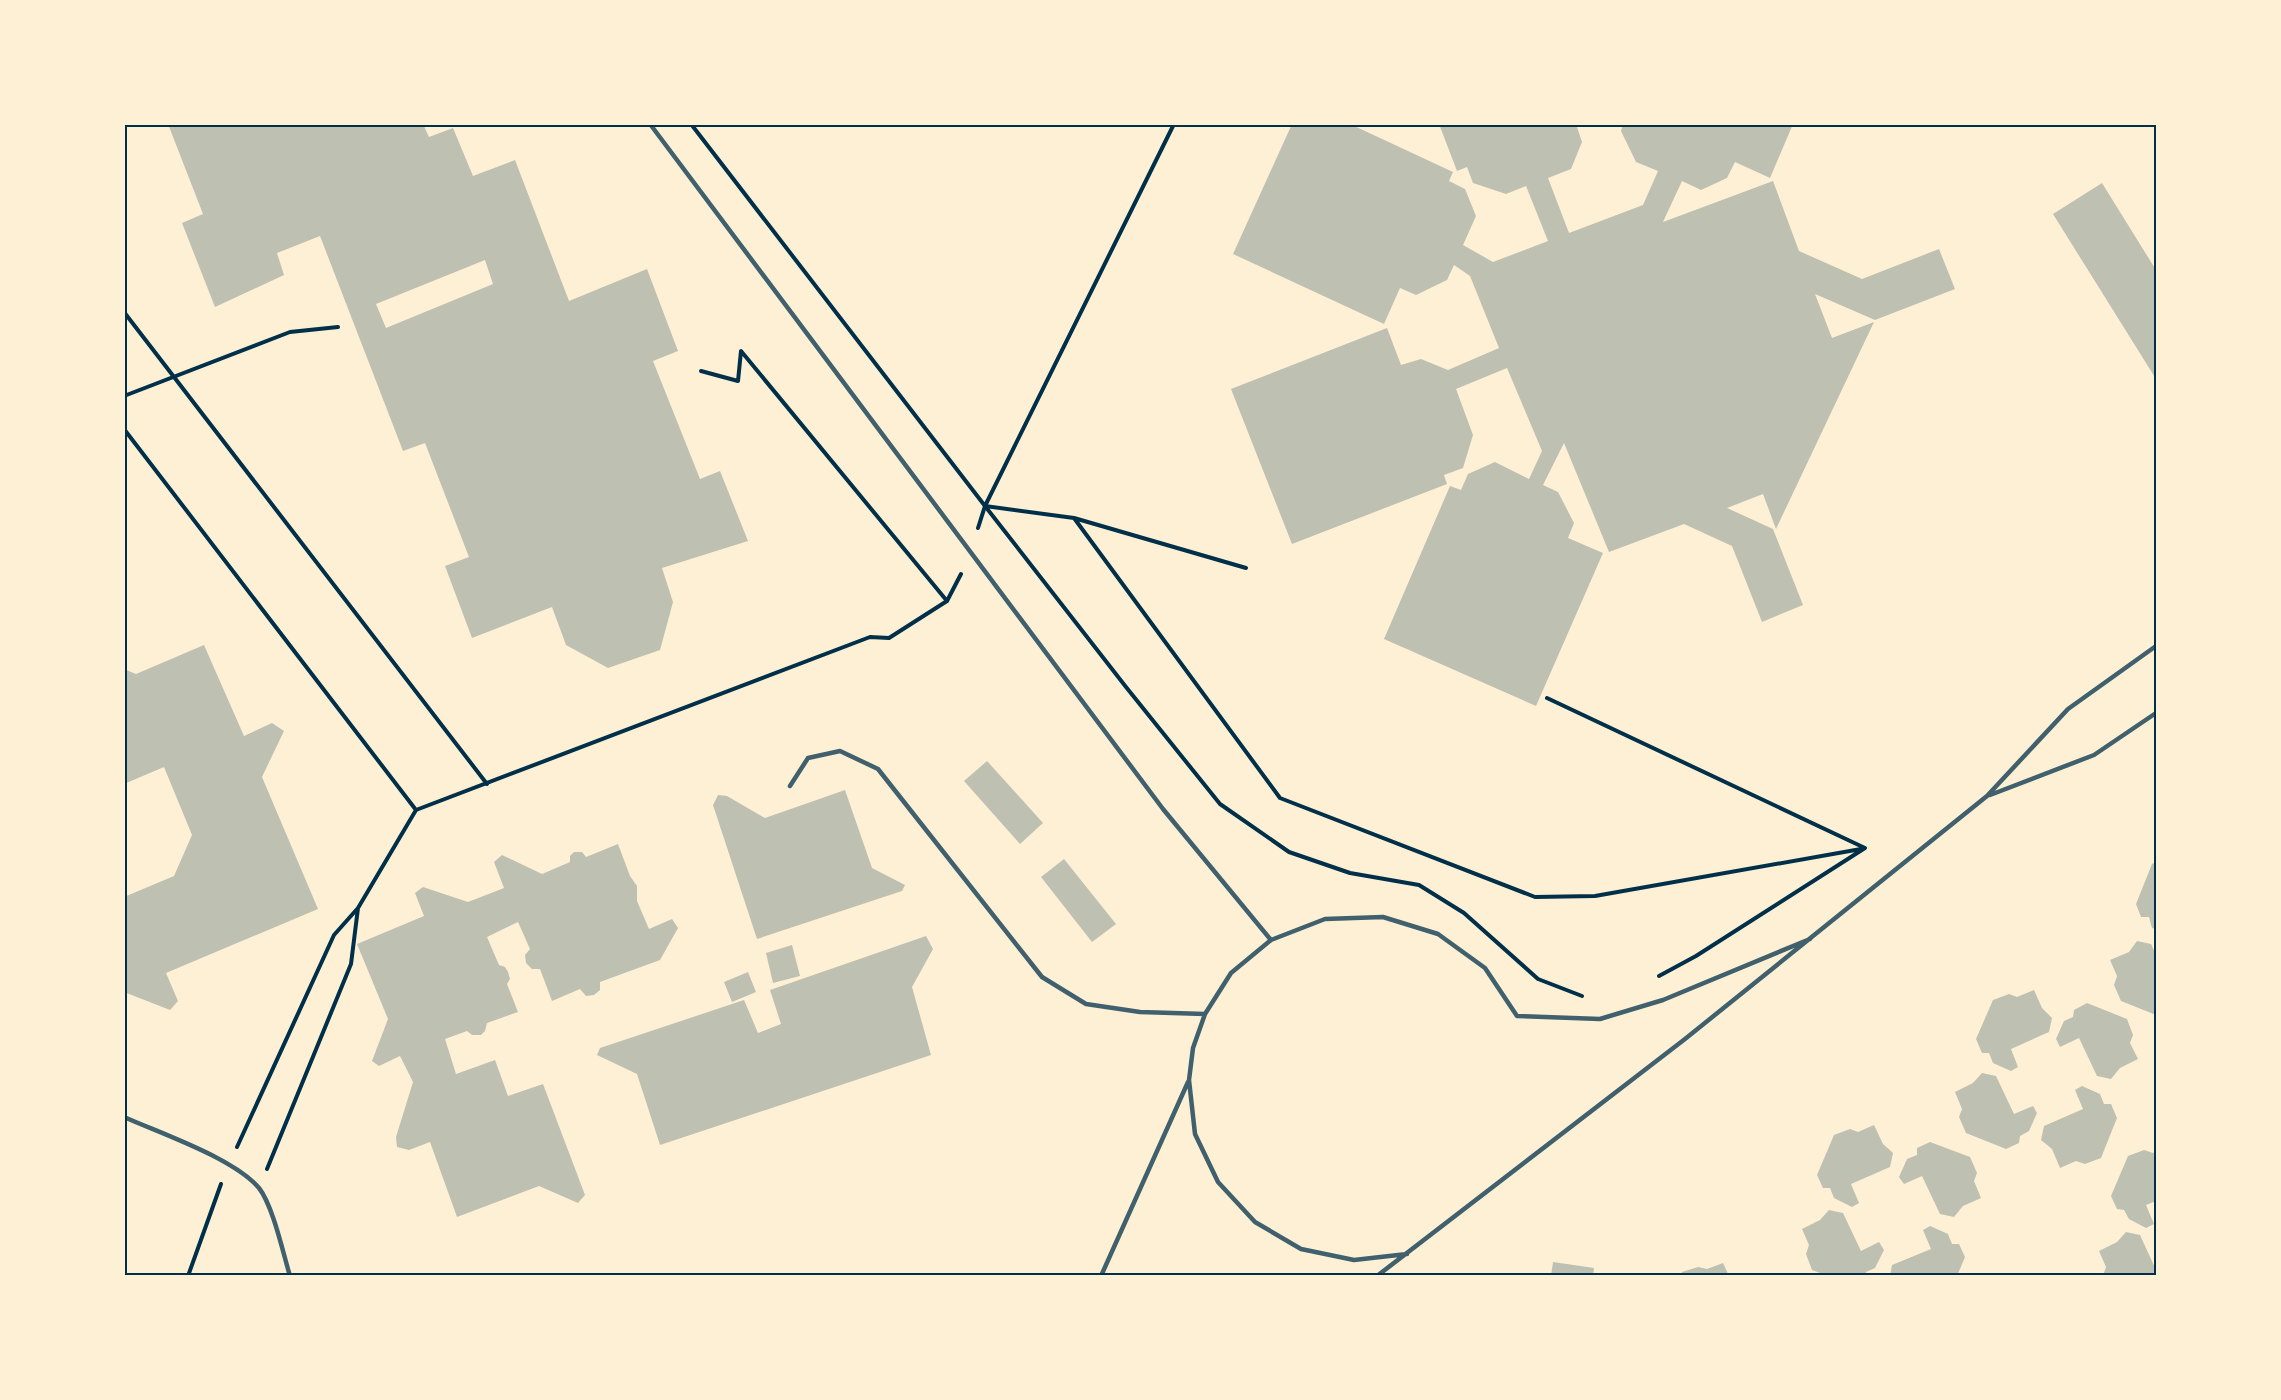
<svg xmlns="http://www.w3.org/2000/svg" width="2281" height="1400" font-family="'Alegreya Sans',sans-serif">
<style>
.building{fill:#bec0b2;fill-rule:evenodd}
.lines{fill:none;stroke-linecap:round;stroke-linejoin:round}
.path{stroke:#003049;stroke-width:4}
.service{stroke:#3f606c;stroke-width:4.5}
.neatline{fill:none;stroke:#003049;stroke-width:2}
</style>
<rect width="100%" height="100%" fill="#fdf0d5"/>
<path class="building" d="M168 124H423L429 137 453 128 473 176 515 160 569 301 647 269 678 351 653 361 700 479 720 471 748 541 662 568 673 602 660 650 608 668 566 645 552 607 472 638 445 566 469 557 425 443 403 451 320 236 277 253 284 275 215 307 182 223 203 214ZM485 260 493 284 386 328 376 304Z
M1292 124H1350L1453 172 1449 181 1465 189 1476 216 1463 245 1493 262 1548 241 1526 186 1506 194 1473 183 1467 167 1457 171 1439 124H1576L1582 142 1571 169 1548 178 1569 233 1643 205 1658 171 1636 162 1621 131 1623 124H1793L1770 178 1735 162 1727 178 1701 190 1682 181 1663 222 1773 181 1799 251 1862 279 1939 249 1955 289 1875 320 1815 294 1832 338 1874 322 1776 529 1763 494 1727 508 1773 529 1803 605 1762 622 1732 546 1684 524 1609 552 1564 443 1543 485 1558 492 1574 523 1568 538 1603 553 1536 706 1384 639 1450 486 1461 490 1468 474 1495 462 1529 479 1542 451 1507 368 1456 389 1473 435 1463 468 1444 475 1447 484 1292 544 1231 389 1387 328 1401 365 1421 359 1448 370 1499 348 1470 276 1454 265 1447 280 1416 295 1400 288 1384 324 1233 254Z
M2102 183 2156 270V379L2053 214Z
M204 645 244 736 272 723 284 731 262 777 318 909 166 973 178 1001 170 1010 124 992V897L174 876 192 835 164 767 124 784V669L136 674Z
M987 761 1043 823 1020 844 964 781Z
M845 790 872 868 905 885 902 891 757 939 713 805 718 795 727 796 765 818Z
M618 844 630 876 637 886V901L649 929 672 919 678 928 660 960 600 982V990L594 995 586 996 580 989 552 1001 540 969H532L526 963 525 955 530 949 518 922 487 937 499 965 505 967 508 972 510 979 507 984 518 1012 487 1023 485 1031 481 1035H472L467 1031 445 1039 456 1074 495 1060 508 1096 543 1084 585 1195 578 1203 539 1186 457 1217 430 1142 409 1150 397 1147 396 1137 413 1082 400 1056 379 1066 372 1061 388 1019 357 944 424 916 415 893 423 887 468 902 504 888 494 862 502 855 542 874 570 862V856L574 852H582L586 857Z
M1064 859 1116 924 1092 942 1041 877Z
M2156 862V929L2152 928 2149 917H2141L2136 904 2152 864Z
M926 936 933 949 912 987 931 1055 660 1145 637 1074 597 1055 600 1048 744 1000 758 1033 781 1024 770 990Z
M2137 941 2151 944 2156 955V1015L2121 1001 2114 985 2117 976 2110 960 2129 952Z
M792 945 800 976 773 983 766 953Z
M748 972 756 992 732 1002 724 982Z
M2034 990 2042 1008 2052 1018 2049 1032 2011 1049 2018 1067 2011 1071 1993 1063 1989 1053H1982L1976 1039 1993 1000 2009 994 2017 997Z
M2087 1003 2127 1019 2133 1035 2130 1043 2138 1059 2120 1068 2111 1079 2097 1076 2079 1038 2060 1047 2056 1039 2064 1021 2073 1017 2074 1010Z
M1982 1073 1996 1076 2014 1114 2033 1106 2037 1113 2029 1131 2020 1136 2019 1143 2006 1149 1966 1133 1959 1117 1962 1109 1955 1092 1973 1083Z
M2082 1086 2100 1094 2104 1104H2111L2117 1118 2101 1158 2085 1164 2076 1161 2060 1168 2052 1149 2041 1140 2044 1126 2083 1109 2075 1090Z
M1874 1125 1883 1144 1893 1153 1890 1167 1851 1184 1859 1203 1852 1207 1834 1198 1830 1188H1823L1817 1175 1834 1135 1850 1129 1858 1132Z
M1930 1142 1970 1157 1977 1173 1974 1181 1981 1198 1963 1206 1954 1217 1940 1214 1922 1176 1904 1184 1899 1177 1907 1159 1917 1155V1148Z
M2144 1150 2153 1153 2156 1152V1201L2146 1205 2154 1224 2146 1228 2129 1219 2124 1210 2117 1209 2111 1196 2128 1156Z
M1829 1210 1843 1213 1861 1251 1879 1242 1884 1250 1875 1268 1866 1272V1276H1828L1812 1270 1806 1254 1809 1245 1802 1229 1820 1220Z
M1930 1226 1948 1234 1952 1244H1959L1965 1257 1957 1276H1890L1892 1265 1931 1249 1923 1230Z
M2126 1232 2140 1235 2156 1270V1276H2103L2106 1267 2099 1251 2117 1242Z
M1553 1262 1594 1268 1593 1276H1551Z
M1723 1263 1729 1276H1681L1682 1272 1698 1267 1707 1269Z"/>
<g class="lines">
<path class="path" d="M691 124 985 506 1074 518 1246 568
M1174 124 985 506 1126 687 1220 804 1289 852 1350 873 1419 885 1464 913 1538 979 1582 996
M124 312 487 784
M124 396 290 332 338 327
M124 429 416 810 358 908 351 964 267 1169
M1074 518 1280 798 1535 897 1595 896 1861 849
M978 528 985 506
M947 601 961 574
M1547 698 1865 848 1696 956 1659 976
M416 810 870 637 889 638 947 601 741 351 738 381 701 371
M237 1147 334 935 358 908
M188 1276 221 1184"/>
<path class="service" d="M650 124 1163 809 1271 940
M790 786 808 758 840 751 878 769 1042 977 1086 1004 1140 1012 1205 1014
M1990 795 2094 755 2156 713
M124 1117C162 1134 233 1158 259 1188 273 1206 283 1253 290 1276
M1407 1254 1354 1260 1301 1249 1255 1222 1218 1182 1195 1134 1189 1080 1193 1048 1205 1014 1231 973 1271 940 1325 919 1383 917 1438 934 1485 968 1517 1016 1600 1019 1663 1000 1810 939
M1101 1276 1188 1082
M1377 1276 1685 1039 1987 796 2068 709 2156 646"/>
</g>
<rect width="2281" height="1400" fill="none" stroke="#fdf0d5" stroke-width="252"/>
<rect x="126" y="126" width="2029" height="1148" class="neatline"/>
</svg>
